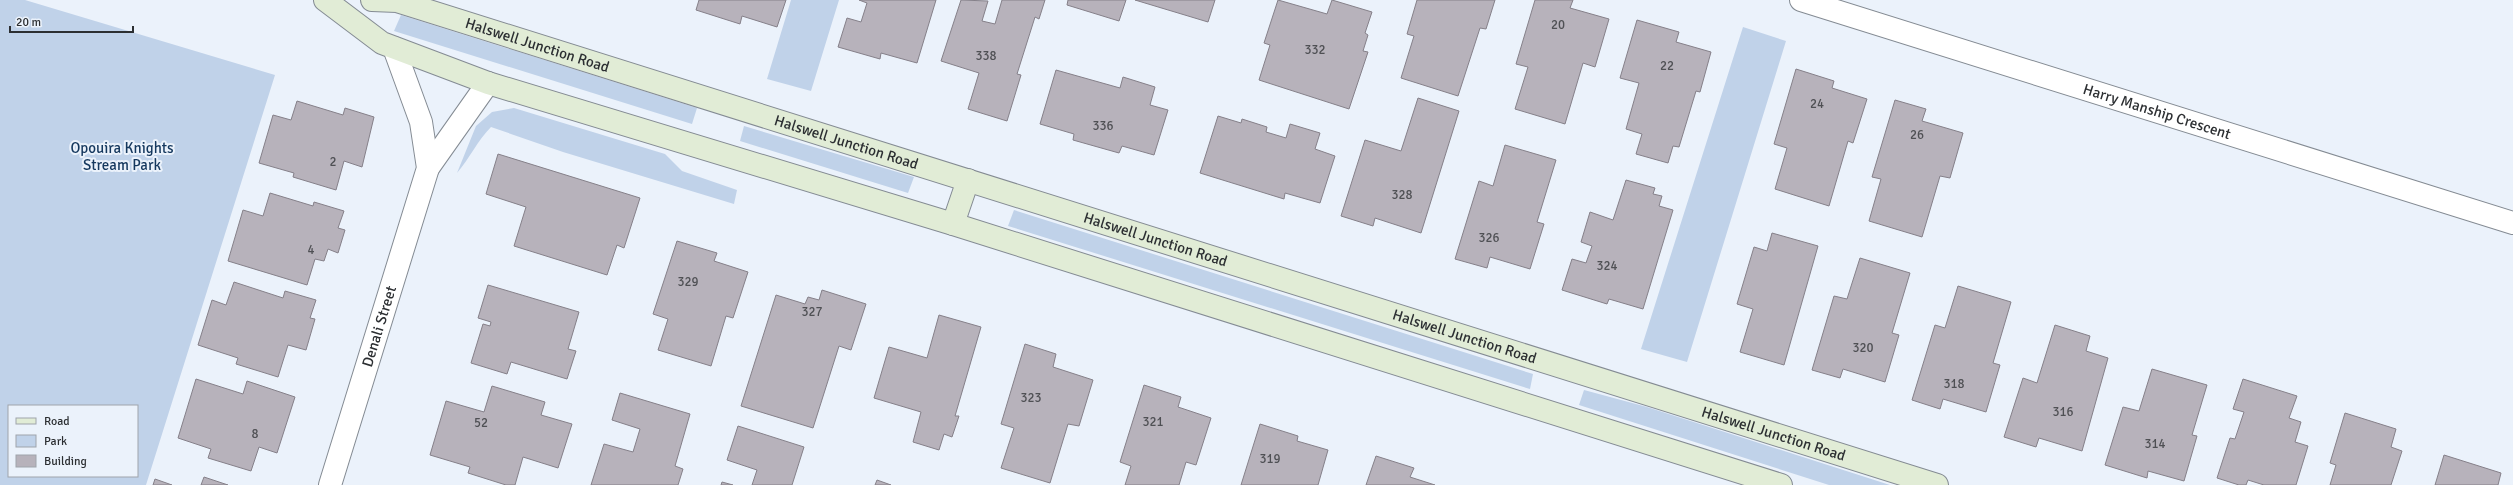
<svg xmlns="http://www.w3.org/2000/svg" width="2513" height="485" font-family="Signika,sans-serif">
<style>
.green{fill:#c0d2e9;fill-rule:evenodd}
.building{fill:#b7b2bb;stroke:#858089}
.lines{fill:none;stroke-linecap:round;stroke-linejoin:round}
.street-casing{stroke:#848b93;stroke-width:24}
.secondary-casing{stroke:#848b93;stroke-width:24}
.street{stroke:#fff;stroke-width:22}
.secondary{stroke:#e1ecd6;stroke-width:22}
.labels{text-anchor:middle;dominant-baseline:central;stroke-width:4;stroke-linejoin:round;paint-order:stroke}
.number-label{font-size:13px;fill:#4f5054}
.street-label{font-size:15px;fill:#2c2f32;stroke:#ebf2fb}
.park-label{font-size:15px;fill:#15385e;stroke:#ebf2fb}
</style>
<rect width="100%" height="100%" fill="#ebf2fb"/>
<path class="green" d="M0 0H25L275 75 146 485H0ZM9 406H137V476H9Z
M791 0H839L811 91 767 79Z
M401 15 697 108 692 124 394 31Z
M1743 27 1786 41 1687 362 1641 349Z
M514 108 665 154 682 171 737 190 734 204 563 152 491 127C477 141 470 158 457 173L476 126 492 112Z
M744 126 914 177 908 193 740 141Z
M1014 210 1533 374 1530 389 1008 226Z
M1584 390 1647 407 1890 485H1829L1579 405Z"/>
<path class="building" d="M699 0H786L777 27 742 16 740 24 696 10Z
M859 0H936L917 63 881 53 880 59 838 47 847 18 861 22 867 3Z
M961 0 988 1 982 21 995 24 1002 0H1045L1039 19 1035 17 1017 74 1021 75 1007 121 968 109 979 73 941 61Z
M1068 0H1126L1119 21 1067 5Z
M1135 0H1215L1208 22Z
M1278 0 1327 14 1332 0 1372 12 1365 33 1368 35 1363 51 1368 52 1349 109 1259 80 1270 45 1264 43Z
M1417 0H1495L1486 29 1480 28 1458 96 1401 78 1414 36 1407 34Z
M1535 0H1573L1570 8 1609 19 1595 67 1583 63 1565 124 1515 109 1528 67 1516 64Z
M1637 20 1679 32 1676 42 1711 52 1700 92 1696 91 1679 147 1673 146 1668 163 1636 154 1642 134 1626 129 1639 83 1620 78Z
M1796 69 1834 81 1832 88 1867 99 1853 143 1848 141 1829 206 1775 189 1787 148 1774 144Z
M1056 70 1120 88 1123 77 1155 87 1150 105 1168 110 1154 155 1122 146 1119 153 1073 140 1074 134 1040 124Z
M1418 98 1459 111 1421 233 1375 218 1373 226 1341 216 1365 140 1401 151Z
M1895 100 1926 109 1922 121 1963 133 1950 178 1940 176 1922 237 1869 221 1881 179 1872 177Z
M297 101 343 115 345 108 374 117 362 167 344 161 336 190 293 177 294 173 259 163 273 115 291 120Z
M1218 116 1241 123 1242 119 1267 127 1266 132 1286 138 1290 124 1320 133 1315 149 1335 156 1320 203 1285 193 1284 199 1200 173Z
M1505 145 1556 160 1537 222 1544 224 1530 269 1490 257 1487 268 1455 259 1479 181 1493 186Z
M498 154 640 198 624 248 617 245 607 275 514 246 526 207 486 194Z
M1626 180 1655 188 1653 194 1662 196 1659 206 1673 210 1643 309 1609 299 1607 304 1562 290 1572 259 1586 263 1592 246 1581 242 1590 212 1613 220Z
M270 193 313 206 314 202 344 211 338 228 345 230 338 253 328 249 324 261 315 259 307 285 228 261 243 210 263 216Z
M1772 233 1818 246 1784 365 1740 352 1753 309 1737 304 1754 247 1767 251Z
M677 241 717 253 714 261 748 272 733 318 726 316 711 366 658 350 668 319 653 314Z
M1860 258 1910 273 1892 333 1899 335 1885 382 1843 369 1840 378 1812 370 1834 296 1847 299Z
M234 282 283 298 285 291 316 300 310 318 315 319 306 350 288 345 278 377 236 364 238 358 198 345 212 300 226 305Z
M488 285 579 312 568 349 576 351 567 379 511 362 507 374 471 363 483 324 490 326 491 322 478 318Z
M1958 286 2011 302 1993 363 2000 365 1986 412 1943 399 1940 409 1912 400 1935 325 1945 328Z
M822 290 866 304 851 350 839 346 813 428 741 406 776 295 805 304 808 297 819 300Z
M939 315 981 327 955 416H959L952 437 944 434 939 450 913 442 921 412 874 398 889 347 927 358Z
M2055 325 2090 336 2086 351 2108 358 2082 451 2039 438 2036 447 2004 437 2023 378 2037 383Z
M1025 344 1056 354 1053 367 1093 380 1079 426 1068 424 1050 483 1001 468 1014 428 1001 424Z
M2152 369 2207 385 2192 435 2197 436 2184 481 2148 471 2147 478 2105 465 2123 407 2139 411Z
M196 379 243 394 247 381 295 397 277 453 259 447 251 471 208 458 211 449 178 438Z
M2243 379 2297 396 2289 418 2301 422 2295 442 2308 446 2296 485H2264L2248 480 2246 485H2239L2217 478 2230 438 2235 439 2244 412 2233 409Z
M1144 385 1181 397 1178 407 1211 418 1196 465 1186 462 1179 485H1125L1131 466 1120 462Z
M492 386 545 402 541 415 572 424 558 468 523 457 515 485H506L468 473 470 467 430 455 446 401 484 412Z
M620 393 690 414 675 466 683 469 678 485H591L604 444 633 452 640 429 612 420Z
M2345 413 2396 429 2391 447 2402 451 2391 485H2330L2336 465 2330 463Z
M1260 424 1298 436 1297 441 1328 450 1318 485H1241Z
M738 426 804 447 792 485H752L757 470 727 460Z
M2444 455 2501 473 2498 485H2435Z
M1376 456 1414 468 1410 477 1435 485H1366Z
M204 477 228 485H201Z
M155 479 172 485H153Z
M877 480 891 485H875Z
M722 482 733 485H721Z"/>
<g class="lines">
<defs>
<g id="street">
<path id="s1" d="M1801 0 2513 223"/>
<path d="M428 168 488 83"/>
<path id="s2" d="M330 485 428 168 421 122 394 48"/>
</g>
<g id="secondary">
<path d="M325 0 382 43 488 83 953 224 1781 485"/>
<path id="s3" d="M372 0 397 1 1937 485"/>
<path d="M953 224 968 180"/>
</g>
</defs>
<use href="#street" class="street-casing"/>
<use href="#secondary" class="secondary-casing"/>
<use href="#street" class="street"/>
<use href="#secondary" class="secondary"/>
</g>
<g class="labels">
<g class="number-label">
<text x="1558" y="25">20</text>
<text x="1315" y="50">332</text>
<text x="986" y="56">338</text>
<text x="1667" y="66">22</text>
<text x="1817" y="104">24</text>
<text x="1103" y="126">336</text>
<text x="1917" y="135">26</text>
<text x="333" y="162">2</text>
<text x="1402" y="195">328</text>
<text x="1489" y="238">326</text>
<text x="311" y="250">4</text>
<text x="1607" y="266">324</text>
<text x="688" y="282">329</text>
<text x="812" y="312">327</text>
<text x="1863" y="348">320</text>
<text x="1954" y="384">318</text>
<text x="1031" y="398">323</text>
<text x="2063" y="412">316</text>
<text x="1153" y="422">321</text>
<text x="481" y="423">52</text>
<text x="255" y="434">8</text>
<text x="2155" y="444">314</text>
<text x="1270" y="459">319</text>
</g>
<g class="street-label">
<text stroke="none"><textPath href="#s3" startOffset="172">Halswell Junction Road</textPath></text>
<text stroke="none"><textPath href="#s1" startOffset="373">Harry Manship Crescent</textPath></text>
<text stroke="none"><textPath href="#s3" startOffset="496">Halswell Junction Road</textPath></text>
<text stroke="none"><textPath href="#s3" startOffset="820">Halswell Junction Road</textPath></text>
<text stroke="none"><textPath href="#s2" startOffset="166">Denali Street</textPath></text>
<text stroke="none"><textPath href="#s3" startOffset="1144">Halswell Junction Road</textPath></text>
<text stroke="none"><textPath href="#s3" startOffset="1468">Halswell Junction Road</textPath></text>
</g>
<g class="park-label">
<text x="122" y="148">Opouira Knights<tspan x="122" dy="17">Stream Park</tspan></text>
</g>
</g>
<rect x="8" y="405" width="130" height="72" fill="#ebf2fb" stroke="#9fa4ab"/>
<rect x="16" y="418" width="20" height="6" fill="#e1ecd6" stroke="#9fa4ab"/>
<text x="44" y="425" font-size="12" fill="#2c2f32">Road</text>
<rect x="16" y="435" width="20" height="12" fill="#c0d2e9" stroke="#9fa4ab"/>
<text x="44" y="445" font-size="12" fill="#2c2f32">Park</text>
<rect x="16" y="455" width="20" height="12" fill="#b7b2bb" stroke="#9fa4ab"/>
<text x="44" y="465" font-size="12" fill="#2c2f32">Building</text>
<path d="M10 26v6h123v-6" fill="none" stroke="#2c2f32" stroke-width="2"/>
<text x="16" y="26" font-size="12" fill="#2c2f32" stroke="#ebf2fb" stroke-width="3" paint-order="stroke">20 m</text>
</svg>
